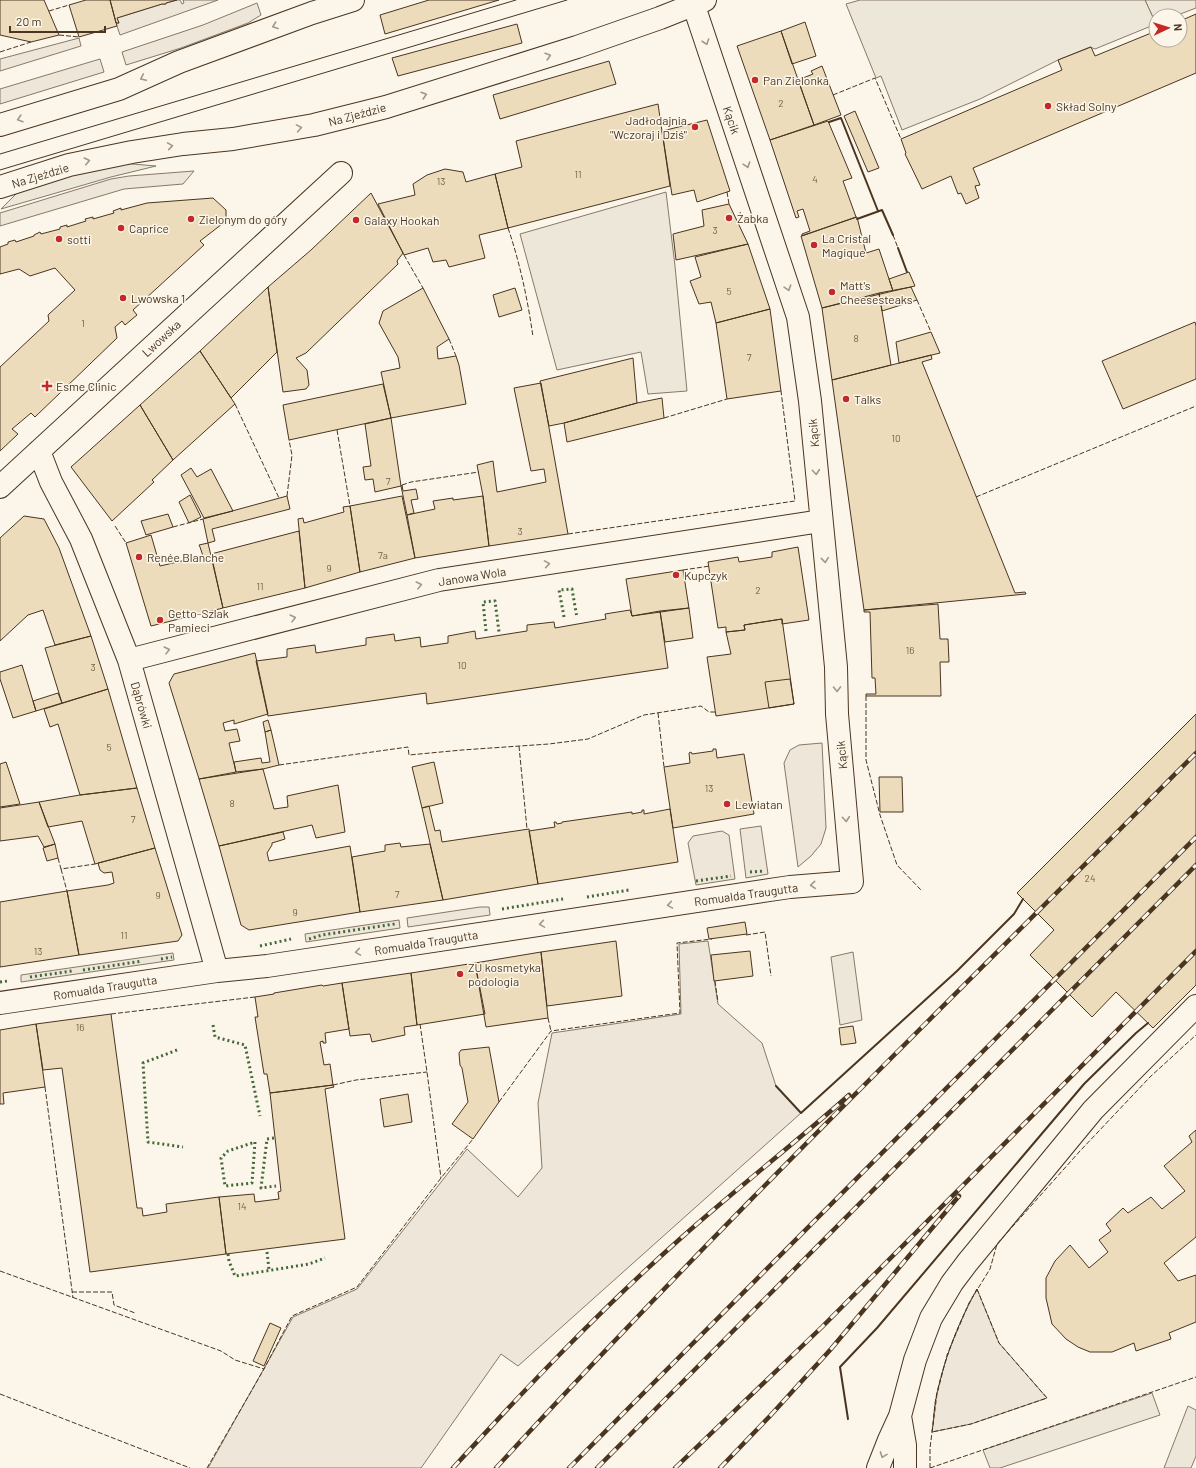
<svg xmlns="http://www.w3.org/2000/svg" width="1196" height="1468" font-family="Barlow,sans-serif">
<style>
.green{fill:#ede6d9;stroke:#887966}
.parking{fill:#ede7d9;stroke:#887966}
.building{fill:#ecdcbc;stroke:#4a3520}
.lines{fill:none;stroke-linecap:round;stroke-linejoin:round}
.minor-casing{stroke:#4a3520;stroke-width:24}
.minor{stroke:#fbf6e9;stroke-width:22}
.tram{stroke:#4a3520;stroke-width:1}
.rail-casing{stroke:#4a3520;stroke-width:4.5}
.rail{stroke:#fbf6e9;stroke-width:3;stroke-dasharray:9;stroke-linecap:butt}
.hedge{stroke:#436837;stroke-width:3;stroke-dasharray:2 3;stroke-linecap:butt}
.fence{stroke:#4a3520;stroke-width:1;stroke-dasharray:5 2;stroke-linecap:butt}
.wall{stroke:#4a3520;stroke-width:2}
.oneway{stroke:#a29684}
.poi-dot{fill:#c62828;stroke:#fbf6e9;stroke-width:1.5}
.labels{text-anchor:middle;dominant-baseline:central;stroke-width:3;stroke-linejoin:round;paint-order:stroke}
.number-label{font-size:10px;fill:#725f47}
.poi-label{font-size:12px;fill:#4a3520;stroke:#fbf6e9;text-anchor:start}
.street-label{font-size:12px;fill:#4a3520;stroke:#fbf6e9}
</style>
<rect width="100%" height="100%" fill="#fbf6e9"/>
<path class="green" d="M177 0H180L182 4 184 3 183 0H218L120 35 116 23H119L117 18 162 4H166V3Z
M1145 0H1196V8L1175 16H1156V24Z
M257 3 261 15 248 23 181 48 126 65 122 52 203 25Z
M79 38 81 46 0 71V59Z
M100 59 104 72 0 104V89Z
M194 171 183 184 124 189 0 226V213L111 179 129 176Z
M822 743 826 828 821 844 811 856 798 867 784 763 790 750 799 745Z
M761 826 768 874 746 878 740 829Z
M722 831 729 835 735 879 696 885 688 843 693 836Z
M480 907H489L490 915 408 927 407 918Z
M399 920 400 928 306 942 305 934Z
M708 941 718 1004 762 1043 776 1086 801 1113 518 1366 501 1354 421 1468H208L293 1317 357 1289 467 1149 518 1197 542 1168 538 1103 552 1033 681 1014 679 944Z
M173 953 174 960 21 982V975Z
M977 1289 999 1343 1047 1398 971 1424 932 1432C934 1419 934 1405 937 1393 945 1357 959 1321 977 1289Z"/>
<path class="parking" d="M860 0H1145L1156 24 1095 49 1090 47 1058 60 980 99 902 130 881 76 876 78 846 4Z
M109 162 156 166 111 177 1 209 23 187Z
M666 192 675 266 687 391 648 394 641 352 557 370 520 234Z
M853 952 862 1020 840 1025 831 957Z
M1152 1393 1160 1415 1000 1468H990L983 1450Z
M1188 1406 1196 1410V1456L1191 1468H1164Z"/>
<path class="building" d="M0 0H44L59 35 31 42 0 35Z
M86 0H110L117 26 79 37 69 5Z
M110 0H177L166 3V4H162L117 18 119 23H116Z
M429 0H499L385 34 380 15Z
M1196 14V73L973 168 980 185 975 186 979 198 966 204 961 193 958 194 951 176 922 189 905 154 906 153 901 139 1062 70 1058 60 1091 47 1095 56 1156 31V40H1180V21Z
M805 22 816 56 792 64 781 31Z
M517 24 522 43 398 76 392 58Z
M781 31 814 125 770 140 737 46Z
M609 61 616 84 500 119 493 95Z
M822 66 841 115 814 125 798 80 813 74 811 71Z
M658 104 670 186 508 228 495 174 522 167 516 141Z
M855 111 879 168 868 172 844 116Z
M707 120 730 191 697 202 694 190 672 195 662 131Z
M828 121 852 178 843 181 856 217 802 236V234L810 231 803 209 797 211 799 217 796 218 770 140Z
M445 169 463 172 466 182 495 174 508 228 479 235 485 258 449 267 446 260 433 262 428 248 404 255 378 204 415 195 413 184 427 175Z
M371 193 403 253 397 261 398 264 306 353 296 358 307 370 309 385 306 389 283 392 268 287 311 250Z
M213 198 226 210V221L200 241 204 245 133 310 137 315 125 325 122 321 115 327 117 338 35 417 31 413 12 429 18 434 0 451V367L49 321 48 315 75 290 55 268 30 276 19 269 0 274V247L8 244V242L15 240 16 242 34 236V235L40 232 41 234 60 229V227L67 225V227L86 221 85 219 93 217V219L114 213 113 211 121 208V210L147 203Z
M729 204 748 244 676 260 673 234 704 226 702 210Z
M857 217 866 253 879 249 893 291 822 308 801 236Z
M748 244 770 309 716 323 711 302 699 304 690 281 701 277 695 257Z
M909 272 915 286 893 291 889 279Z
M268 287 277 352 231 398 200 351Z
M911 287 917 300 882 311 879 293Z
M423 288 449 339 437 347 438 359 456 356 459 365 466 404 391 418 381 372 400 368 398 357 379 323 383 311Z
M515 288 522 310 499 317 493 295Z
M879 293 891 365 832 380 822 308Z
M770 309 781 391 727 399 716 323Z
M1195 322 1196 326V379L1123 409 1102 361Z
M931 332 940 353 899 363 896 342Z
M200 351 235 404 173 460 140 405Z
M931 355 932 359 922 362 1015 593 1025 592 1026 594 864 610 832 380Z
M633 358 637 403 564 423 549 426 540 381Z
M541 383 568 534 489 546 483 496 477 465 493 461 497 492 546 482 544 469 531 471 514 388Z
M383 384 391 418 289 440 283 405Z
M662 398 664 418 567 442 564 423 637 403Z
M140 405 173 460 152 480 154 482 112 521 71 467Z
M391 418 401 486 375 492 373 479 365 480 363 467 371 466 365 424Z
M191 468 197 477 211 469 233 511 204 518 181 475Z
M402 485 403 491 416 489 418 499 411 500 414 513 407 515 401 486Z
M190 495 201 517 189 523 179 502Z
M287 496 290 509 212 529 215 541 208 543 203 519Z
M402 496 415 558 360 572 350 506Z
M483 496 489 546 415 558 407 515 435 509 433 501 453 498V500Z
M350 506 360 572 305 588 298 519 303 518 304 523 344 512 343 507Z
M168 514 173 527 146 535 141 521Z
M24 516 44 519 59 548 91 636 55 645 43 610 28 615 0 641V538Z
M299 531 305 588 223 608 211 554Z
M151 535 160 566 203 556 200 547 199 545 208 543 223 608 151 626 126 543Z
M798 547 809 620 782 624V619L744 625 745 630 726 632V627L718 628 708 562 738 557 739 562 772 557V552Z
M683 570 689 608 632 616 626 579Z
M938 604 940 639H948L949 662H940L941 696H866V694H876L875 678H872L870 612H864V610Z
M689 608 693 638 665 642 660 611Z
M630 610 632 616 660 611 668 668 427 704 426 693 268 716 256 661 287 657V649L315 645 316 653 366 645V638L394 634 395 641 420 637 421 647 448 643V636L475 631 476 639 527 631V625L554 622 555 628 606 619 605 614Z
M782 619 794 704 716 716 707 657 731 654 726 632 745 630 744 625Z
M91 636 108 689 62 703 45 648Z
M255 653 268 714 234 724V720L223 723 225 731 237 729 240 741 229 743 236 772 199 779 169 683 174 674Z
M22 665 36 711 13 718 0 679V672Z
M790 679 794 704 769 708 765 682Z
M108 689 137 788 80 795 58 724 50 727 44 709Z
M58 693 62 703 36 711 33 701Z
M1196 714V985L1153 1028 1116 992 1092 1017 1030 955 1054 930 1017 893Z
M268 720 271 730 265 732 263 722Z
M271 730 279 765 263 769 236 772 234 762 261 758 262 763 270 762 265 732Z
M713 749H716L717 758 744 754 754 814 673 828 664 767 690 763 689 753 691 752 692 754 713 751Z
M6 762 20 804 0 807V764Z
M434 762 443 803 422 808 412 767Z
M263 769 274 809 288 807 287 796 338 785 345 832 316 838 312 825 219 846 199 779Z
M879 777H902L903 812H880Z
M137 788 155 848 95 864 82 821 48 827 39 802 80 795Z
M39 802 55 844 44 847 38 836 0 841V808Z
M429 806 435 831 440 830 442 842 529 829 538 884 443 900 422 808Z
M670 809 678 862 538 884 529 831 555 827 554 822H556L557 824 562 823V822L632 812V814L642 812V810H644V814Z
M283 832 285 839 272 843V845L267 853 269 861 350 846 360 912 249 930 241 925 219 846Z
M400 843 401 847 430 844 443 900 360 912 352 857 385 851V845Z
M55 844 58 858 47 861 43 848Z
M155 848 182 935 178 941 79 955 67 891 108 885 114 883 112 872 104 873 100 870 98 863Z
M67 891 79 955 0 967V902Z
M745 922 747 934 709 939 707 928Z
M616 941 622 996 547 1006 541 952Z
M750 951 753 976 714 981 711 955Z
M541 952 548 1018 486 1027 475 963Z
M475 963 485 1014 417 1025 411 973Z
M411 973 417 1025 404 1027 405 1035 372 1042 370 1034 350 1036 342 983Z
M342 983 349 1029 325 1033 326 1043H323V1041L320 1042 324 1065 330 1064 333 1085 270 1093 267 1074H264L255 1017H258L255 997 274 994V993L322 985 323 986Z
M111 1014 137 1208H142L143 1216 167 1212 166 1204 219 1197 226 1254 90 1272 62 1068 43 1070 36 1024Z
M36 1024 45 1087 3 1093 4 1104H0V1030Z
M853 1026 856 1043 841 1045 839 1028Z
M489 1047 499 1102 473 1139 452 1124 468 1102 462 1068 460 1065 459 1053 461 1050Z
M333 1085 334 1087 325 1089 345 1239 226 1254 219 1197 254 1194 255 1202 279 1199 278 1192 281 1191 270 1093Z
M408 1094 412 1122 384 1127 380 1099Z
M1196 1130V1237L1164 1263 1178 1281 1196 1275V1322L1169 1333 1171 1339 1136 1351 1134 1343 1112 1352H1090L1078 1347 1066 1339 1052 1324 1046 1298V1278L1055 1261 1070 1245 1089 1268 1108 1252 1099 1240 1111 1231 1106 1224 1123 1208 1128 1213 1151 1197 1162 1209 1185 1191 1164 1166 1192 1142 1189 1136Z
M270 1323 281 1328 264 1366 253 1361Z"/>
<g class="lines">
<defs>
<path id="minor" d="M0 125 119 89 179 62 312 13 353 0
M0 187 69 165 132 152 183 144 233 139 314 125 386 107 577 47 660 18 705 0
M39 451 51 482 81 539 129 660 217 971
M0 487 341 173
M129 660 439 580 821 521
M0 1003 217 971 267 966 790 887 852 882 837 714 836 667 810 401 798 317 692 0
M900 1416 905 1445V1468
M878 1468 889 1440 900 1416 915 1360 931 1318 952 1283 967 1263 1093 1110 1196 1006"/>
</defs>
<use href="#minor" class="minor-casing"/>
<use href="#minor" class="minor"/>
<path class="tram" d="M0 154 516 0
M0 170 567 0"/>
<defs>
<path id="rail" d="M453 1468C526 1388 600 1310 681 1238 736 1189 794 1144 849 1095
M496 1468C721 1222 961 990 1196 753
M569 1468 1196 837
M597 1468 1196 865
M675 1468 822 1327 1196 951
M720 1468 770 1416 831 1349 959 1196"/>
</defs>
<use href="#rail" class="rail-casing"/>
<use href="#rail" class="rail"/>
<path class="hedge" d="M564 617 559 590 572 589 577 618
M486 631 483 602 495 601 499 632
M750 872 764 871
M696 881 731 876
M587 897 629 890
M502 909 563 899
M309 939 322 935 395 924
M260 946 291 939
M161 959 172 957
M83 970 142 961
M30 977 72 971
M0 982 8 981
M213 1025 215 1037 245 1045 260 1116
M177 1050 143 1063 148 1142 183 1147
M274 1138 267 1139 261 1188 276 1186
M255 1142 252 1183 225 1186 221 1158 228 1151Z
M267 1252 269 1270
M228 1254 229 1261 235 1276 309 1264 325 1258"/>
<path class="fence" d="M49 11 69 5
M59 35 79 37
M0 52 31 42
M833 95 875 78 901 139
M727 192 729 204
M508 228C520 263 528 301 533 337
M893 235 898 248
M404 255 423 288
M917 300 931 332
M449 339 456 356
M235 404 279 498
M664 418 727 399
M337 430 350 506
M402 485 411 482 479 472
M287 496 292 455 289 440
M976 497 1196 406
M115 526 126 543
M173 527 203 519
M568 534 795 501 781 391
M683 570 710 566
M866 696V760L880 815 897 865 921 890
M658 713 664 767
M519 746 527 829
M279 765 408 747 409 755 462 750 549 744 588 739 644 715 701 706 709 712H715
M58 858 61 869 95 864
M61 869 67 891
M746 935 765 932 771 976
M715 981 718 1002
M111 1014 255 997
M548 1018 551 1031
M420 1024 427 1072 441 1178
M333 1085 356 1080 427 1072
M45 1087 73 1298
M499 1102 551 1031 680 1013 677 943 712 939
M0 1271 221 1351 235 1360 264 1369
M977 1289 999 1343 1047 1398 971 1424 932 1432C934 1419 934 1405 937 1393 945 1357 959 1321 977 1289Z
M72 1292H112L114 1305 135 1313
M0 1394 190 1468
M207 1468 264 1369 292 1316 357 1287 441 1178 473 1139
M930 1468V1448L937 1394 947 1355 969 1303 990 1269 997 1244 1080 1151 1150 1077 1196 1035
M930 1468 1196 1377"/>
<path class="wall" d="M829 122 841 118 878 211
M857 219 882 210 893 235
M898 248 907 272
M776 1086 801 1113 957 971 1014 914 1023 899
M848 1419 840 1367 877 1328 1084 1084 1136 1033 1148 1023"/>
</g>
<defs><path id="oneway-chevron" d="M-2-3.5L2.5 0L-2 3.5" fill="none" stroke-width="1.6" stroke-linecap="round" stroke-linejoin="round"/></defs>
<g class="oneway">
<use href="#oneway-chevron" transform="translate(275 26) rotate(160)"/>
<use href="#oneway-chevron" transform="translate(706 42) rotate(71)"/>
<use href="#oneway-chevron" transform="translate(548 56) rotate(-17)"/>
<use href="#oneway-chevron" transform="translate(143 78) rotate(155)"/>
<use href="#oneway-chevron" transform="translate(424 95) rotate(-17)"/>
<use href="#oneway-chevron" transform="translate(20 119) rotate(163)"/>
<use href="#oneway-chevron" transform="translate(299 128) rotate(-10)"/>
<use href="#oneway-chevron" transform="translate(170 146) rotate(-9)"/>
<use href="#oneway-chevron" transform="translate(87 161) rotate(-12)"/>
<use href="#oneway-chevron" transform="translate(747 165) rotate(72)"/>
<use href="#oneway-chevron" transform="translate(788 288) rotate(72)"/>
<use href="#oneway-chevron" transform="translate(816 472) rotate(85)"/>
<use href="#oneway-chevron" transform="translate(825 560) rotate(84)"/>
<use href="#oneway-chevron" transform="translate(547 564) rotate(-9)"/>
<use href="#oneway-chevron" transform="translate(419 585) rotate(-14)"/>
<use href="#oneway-chevron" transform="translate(293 618) rotate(-14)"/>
<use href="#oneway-chevron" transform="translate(167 650) rotate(-14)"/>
<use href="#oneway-chevron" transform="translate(837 689) rotate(89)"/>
<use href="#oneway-chevron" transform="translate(846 819) rotate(85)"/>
<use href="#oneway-chevron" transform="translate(813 885) rotate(175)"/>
<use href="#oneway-chevron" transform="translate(670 905) rotate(171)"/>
<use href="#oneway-chevron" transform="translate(542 924) rotate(171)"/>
<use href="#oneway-chevron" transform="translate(358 952) rotate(171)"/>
<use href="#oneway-chevron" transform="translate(883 1455) rotate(110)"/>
</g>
<g class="poi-dot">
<circle cx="755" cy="80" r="4"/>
<circle cx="1048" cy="106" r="4"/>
<circle cx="695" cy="127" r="4"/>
<circle cx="729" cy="218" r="4"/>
<circle cx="191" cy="219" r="4"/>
<circle cx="356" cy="220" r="4"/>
<circle cx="121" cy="228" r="4"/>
<circle cx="59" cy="239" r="4"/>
<circle cx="814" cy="245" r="4"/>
<circle cx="832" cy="292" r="4"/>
<circle cx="123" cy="298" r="4"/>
<path d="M45 380h4v4h4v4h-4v4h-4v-4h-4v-4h4z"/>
<circle cx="846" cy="399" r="4"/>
<circle cx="139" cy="557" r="4"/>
<circle cx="676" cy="575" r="4"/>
<circle cx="160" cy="620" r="4"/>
<circle cx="727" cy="804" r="4"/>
<circle cx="460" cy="974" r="4"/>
</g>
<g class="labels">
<g class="number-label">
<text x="781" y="103">2</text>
<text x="578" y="174">11</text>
<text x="815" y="179">4</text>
<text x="441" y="181">13</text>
<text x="715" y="230">3</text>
<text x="729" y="291">5</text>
<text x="83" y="323">1</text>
<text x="856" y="338">8</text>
<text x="749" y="357">7</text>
<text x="896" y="438">10</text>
<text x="388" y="481">7</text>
<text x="520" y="531">3</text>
<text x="383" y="555">7a</text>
<text x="329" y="568">9</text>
<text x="260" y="586">11</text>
<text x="758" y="590">2</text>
<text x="910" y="650">16</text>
<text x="462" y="665">10</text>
<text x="93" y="667">3</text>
<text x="109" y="747">5</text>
<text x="709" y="788">13</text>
<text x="232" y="803">8</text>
<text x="133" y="819">7</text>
<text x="1090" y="878">24</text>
<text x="397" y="894">7</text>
<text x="158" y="895">9</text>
<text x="295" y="912">9</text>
<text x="124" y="935">11</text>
<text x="38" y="951">13</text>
<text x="80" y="1027">16</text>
<text x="242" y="1206">14</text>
</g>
<g class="poi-label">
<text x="763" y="80">Pan Zielonka</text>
<text x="1056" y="106">Skład Solny</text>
<text x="687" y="120" text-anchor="end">Jadłodajnia<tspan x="687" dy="14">"Wczoraj i Dziś"</tspan></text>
<text x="737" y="218">Żabka</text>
<text x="199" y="219">Zielonym do góry</text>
<text x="364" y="220">Galaxy Hookah</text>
<text x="129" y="228">Caprice</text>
<text x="822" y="238">La Cristal<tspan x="822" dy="14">Magique</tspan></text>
<text x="67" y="239">sotti</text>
<text x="840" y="285">Matt's<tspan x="840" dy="14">Cheesesteaks</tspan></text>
<text x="131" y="298">Lwowska 1</text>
<text x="56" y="386">Esme Clinic</text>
<text x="854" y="399">Talks</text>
<text x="147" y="557">Renée Blanche</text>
<text x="684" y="575">Kupczyk</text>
<text x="168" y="613">Getto-Szlak<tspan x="168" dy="14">Pamieci</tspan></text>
<text x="735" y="804">Lewiatan</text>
<text x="468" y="967">ZU kosmetyka<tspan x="468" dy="14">podologia</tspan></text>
</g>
<g class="street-label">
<text transform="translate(357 114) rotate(-15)">Na Zjeździe</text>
<text transform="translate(732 120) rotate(71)">Kącik</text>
<text transform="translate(40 175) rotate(-17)">Na Zjeździe</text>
<text transform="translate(161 338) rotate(-43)">Lwowska</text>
<text transform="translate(813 433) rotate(-95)">Kącik</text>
<text transform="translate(472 576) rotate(-9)">Janowa Wola</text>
<text transform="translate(142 705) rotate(74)">Dąbrówki</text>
<text transform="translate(841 755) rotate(-95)">Kącik</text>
<text transform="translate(746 894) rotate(-8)">Romualda Traugutta</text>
<text transform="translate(426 942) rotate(-9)">Romualda Traugutta</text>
<text transform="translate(105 987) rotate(-9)">Romualda Traugutta</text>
</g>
</g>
<g transform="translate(1168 28) rotate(86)"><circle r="19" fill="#fbf6e9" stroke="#b4a999"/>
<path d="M0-3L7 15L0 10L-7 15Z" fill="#c62828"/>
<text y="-6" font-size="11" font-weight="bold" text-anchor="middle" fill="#4a3520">N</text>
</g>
<path d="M10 26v6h95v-6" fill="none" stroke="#4a3520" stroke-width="2"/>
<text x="16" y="26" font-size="12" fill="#4a3520" stroke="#fbf6e9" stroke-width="3" paint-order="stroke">20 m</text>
</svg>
